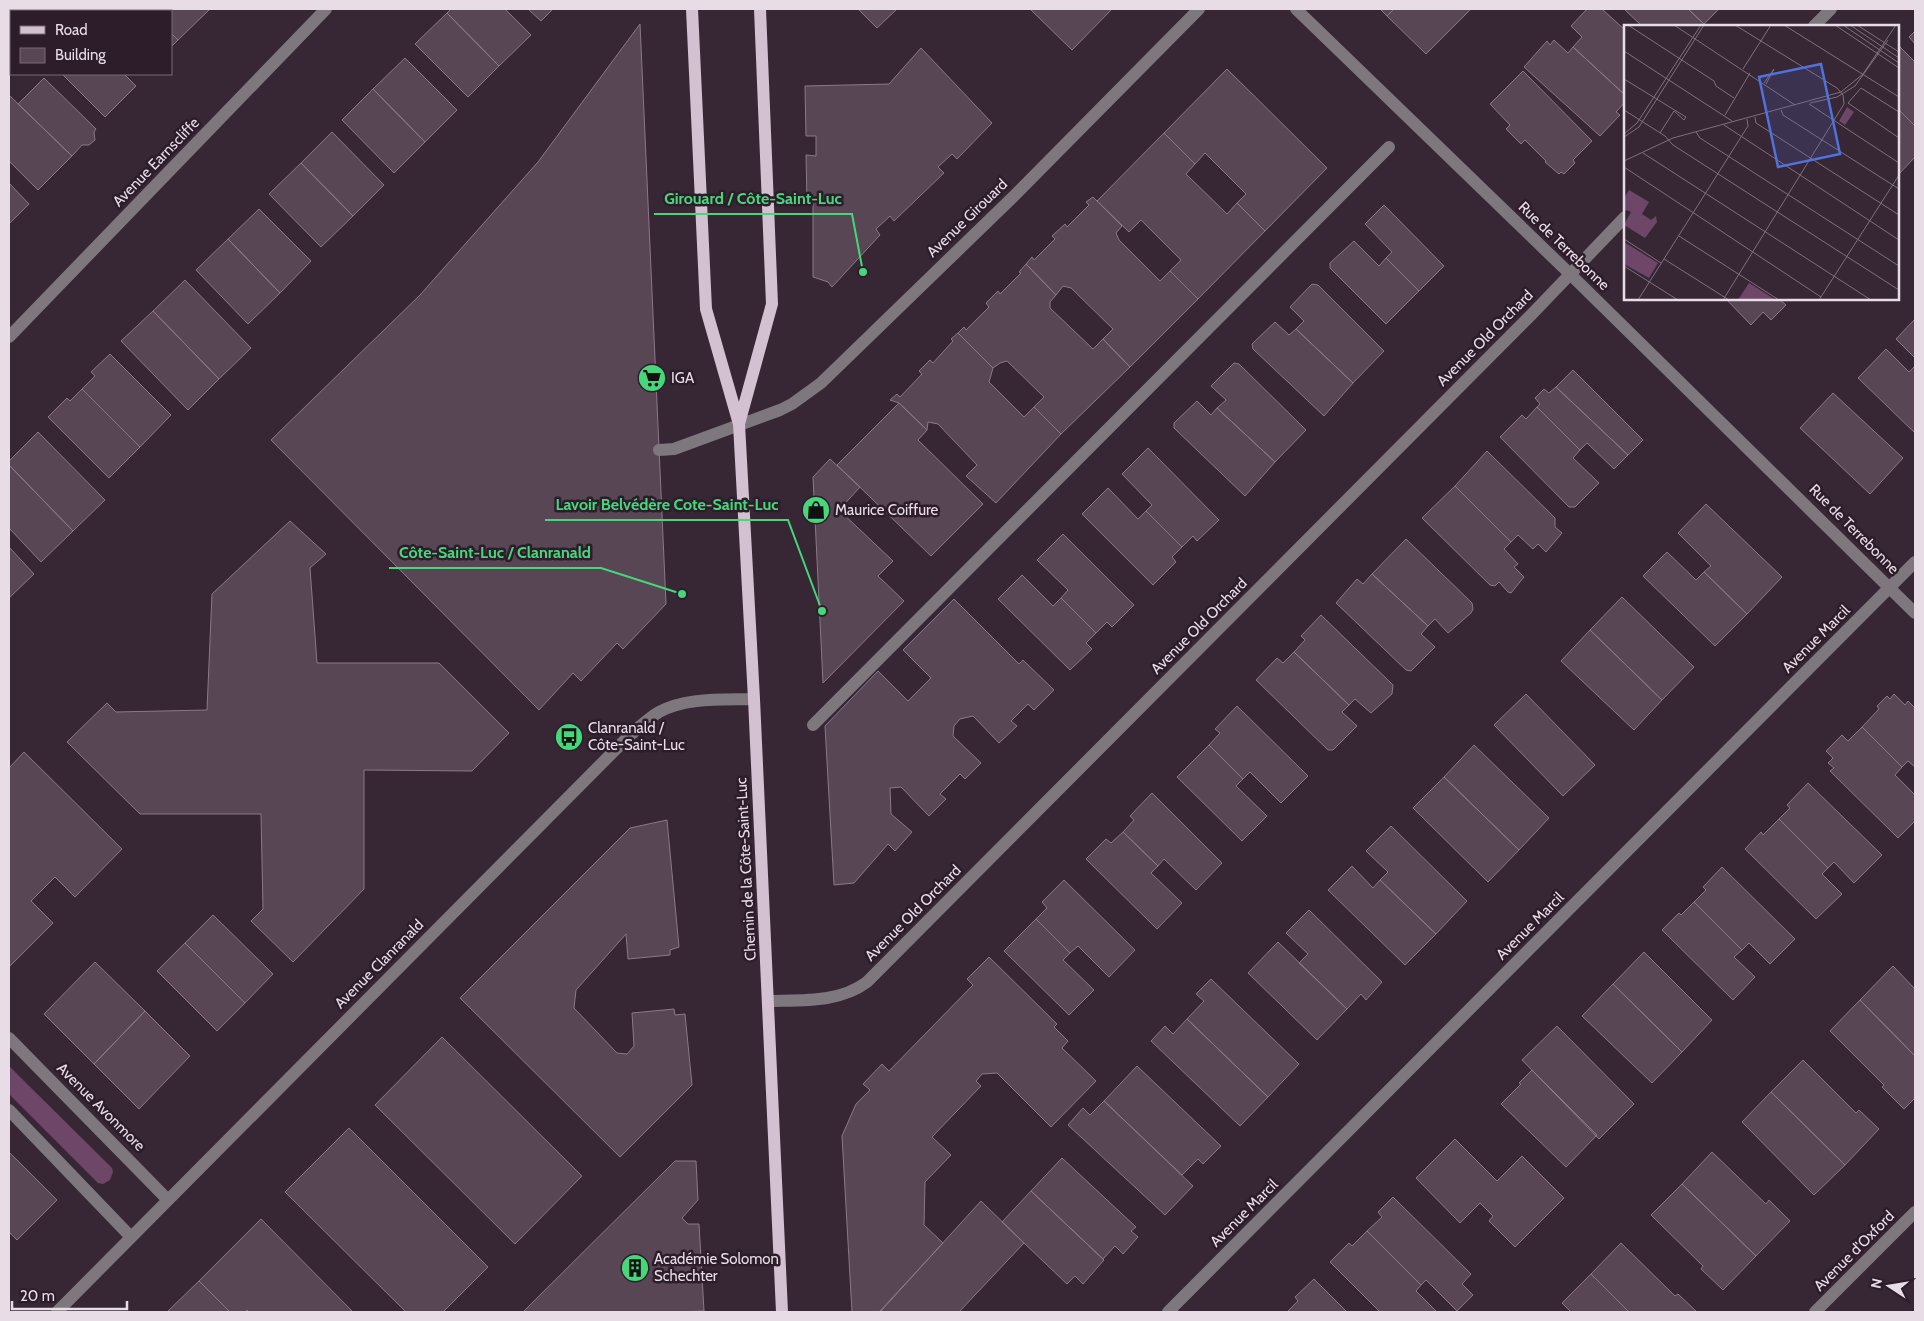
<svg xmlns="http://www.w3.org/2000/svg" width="1924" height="1321" font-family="Cabin,sans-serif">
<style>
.green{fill:#6d4668}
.building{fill:#584655;stroke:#8c7889}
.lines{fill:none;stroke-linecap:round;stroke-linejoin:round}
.minor{stroke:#7f777e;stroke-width:12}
.major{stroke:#d3c0d0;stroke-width:12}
.labels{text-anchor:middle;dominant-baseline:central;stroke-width:5;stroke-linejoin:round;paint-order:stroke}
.street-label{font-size:15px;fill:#e8dde6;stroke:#2d1d2b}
.poi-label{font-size:15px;fill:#e8dde6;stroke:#2d1d2b;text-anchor:start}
.inset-road{fill:none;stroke:#7e707c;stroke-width:1}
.view{fill:#5072dc;fill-opacity:0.15;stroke:#5072dc;stroke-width:2.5}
.inset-edge{fill:none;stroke:#e8dde6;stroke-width:2.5}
.leader{fill:none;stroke:#45d77a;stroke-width:2}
.callout-dot{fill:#45d77a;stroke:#2d1d2b;stroke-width:2}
.callout-label{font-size:16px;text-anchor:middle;font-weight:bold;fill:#45d77a;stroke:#2d1d2b;stroke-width:5;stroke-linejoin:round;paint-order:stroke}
</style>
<rect width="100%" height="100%" fill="#372735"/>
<path class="green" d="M9 1066 112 1168 113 1172 110 1180 103 1184 98 1183 9 1094Z"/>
<path class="building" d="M104 9H147L150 11H101Z
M147 9H210L178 40 171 33V11H150Z
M451 9H505L531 35 499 66 447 13Z
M528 9H553L541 21Z
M858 9H897L877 28Z
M1030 9H1112L1072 50Z
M1380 9H1394L1387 16Z
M1394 9H1469L1470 10 1426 54 1387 16Z
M1587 9H1602L1625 30V95L1573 47 1582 37 1571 26Z
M1624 9H1688L1704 24 1702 26H1642Z
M1688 9H1719L1704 24Z
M447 13 499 66 468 97 415 44Z
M640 24 666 604 623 649 617 643 581 681 573 673 539 710 271 440 420 295 538 162Z
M1915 31V44L1909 37Z
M171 33 178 40 171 47Z
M1554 40 1568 53 1573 47 1625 95V102L1616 112 1620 115 1600 136 1524 67 1547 41 1550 45Z
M1899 46 1915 62V126L1898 109Z
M921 48 992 123 957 159 952 154 938 167 944 173 894 221 890 216 876 229 880 235 832 287 828 282 813 277V201H807L806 155 816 156V136H806L805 86 889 84Z
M405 58 457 110 425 142 373 89Z
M1227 69 1327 168 1265 231 1237 203 1246 194 1205 153 1195 164 1164 133Z
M1523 71 1592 141 1573 160 1575 163 1564 174 1561 172 1559 174 1545 162 1546 161 1525 140 1521 144 1506 129 1510 125 1490 104Z
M62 74H124L136 86 105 117Z
M44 78 96 129 94 132 95 140 89 145H82L72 156 18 104Z
M373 89 425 142 394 173 342 120Z
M9 95 72 156 38 190 9 161Z
M1898 109 1915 126V157L1898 175Z
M332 132 384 185 353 216 301 163Z
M1164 133 1195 164 1186 174 1227 214 1237 203 1265 231 1198 299 1170 271 1181 260 1141 220 1129 232 1097 201Z
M301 163 353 216 321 247 269 194Z
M9 183 29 204 9 224Z
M1093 197 1122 226 1116 233 1119 240 1160 281 1170 271 1198 299 1130 367 1103 339 1113 329 1071 288 1063 286 1056 295 1026 264 1032 257 1034 260 1055 239 1052 236 1065 224 1067 227 1089 205 1086 202Z
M1384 205 1444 266 1419 291 1386 258 1392 252 1365 224Z
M259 209 311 261 280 293 228 239Z
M228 239 280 293 248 324 196 270Z
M1354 241 1379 266 1386 258 1419 291 1386 324 1330 268V263Z
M1026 264 1056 295 1050 302V308L1093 349 1103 339 1130 367 1061 434 1034 407 1044 397 1007 361 1000 363 993 368 958 333 964 327 966 330 989 307 986 303 998 291 1000 294 1021 273 1019 272Z
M185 280 251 348 219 379 153 311Z
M1312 284 1318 285 1384 351 1353 383 1296 329 1304 321 1290 307Z
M1726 299H1779L1786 305 1771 320 1763 312 1751 325Z
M153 311 219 379 188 410 121 341Z
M1915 319V358L1896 339Z
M1275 322 1289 335 1296 329 1353 383 1324 416 1253 349 1252 344Z
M958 333 993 368 989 382 1024 417 1034 407 1061 434 996 503 966 476 977 465 938 424 928 422 927 430 899 403 890 400 897 394 900 397 922 374 919 371 930 360 933 363 953 341 951 339Z
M1886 349 1909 372 1914 367 1915 369V433L1858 378Z
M110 354 171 415 140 447 82 389 95 376 91 372Z
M1234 363 1239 364 1306 430 1275 462 1217 408 1226 400 1211 386Z
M1573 370 1643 440 1628 455 1556 387Z
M1556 387 1628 455 1614 469 1587 443 1580 450 1537 407 1540 404 1535 398 1544 389 1549 393Z
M82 389 140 447 109 478 48 417 67 398 70 401Z
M1833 393 1903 458 1870 494 1800 428Z
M1197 401 1211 415 1217 408 1275 462 1245 496 1174 428V423Z
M899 403 927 430 918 440 983 504 931 556 837 465Z
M1537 407 1580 450 1573 458 1599 483 1575 507H1569L1500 437 1522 415 1526 419Z
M38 432 105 500 73 531 9 465V461Z
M1148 448 1219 520 1197 541 1193 536 1182 547 1146 511 1152 505 1122 474Z
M1487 451 1555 518V527L1562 533 1546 552 1538 544 1533 549 1518 535 1511 542 1455 486Z
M830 459 860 487 839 510 893 561 878 576 904 601 823 683 813 477Z
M9 465 73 531 41 562 9 528Z
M1455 486 1511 542 1504 549 1518 564 1514 567 1524 577 1511 593 1508 592 1499 582 1495 586 1490 585 1422 518Z
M1108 488 1138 519 1146 511 1182 547 1172 557 1176 562 1153 585 1082 514Z
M1706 504 1782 577 1747 614 1704 572 1711 566 1678 533Z
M290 521 326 554 310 568 317 663H439L509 733 472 771 364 770V889L293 962 251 921 263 909 261 814H140L67 742 107 703 116 712 207 710 212 594Z
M1063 534 1134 605 1112 627 1107 622 1096 633 1061 598 1068 590 1037 560Z
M1406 539 1472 603 1473 609 1471 613 1448 633 1435 619 1428 626 1372 574Z
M9 547 34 574 9 598Z
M1667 552 1696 580 1704 572 1747 614 1715 646 1643 576Z
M1372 574 1428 626 1421 634 1435 647 1411 671 1406 670 1336 603 1357 579 1363 584Z
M1022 575 1053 606 1061 598 1096 633 1086 643 1092 649 1070 670 998 599Z
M1622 597 1694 667 1662 700 1590 630Z
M954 599 1019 664 1023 660 1054 690 1034 710 1028 704 1011 721 1017 726 999 743 973 716 960 719 954 726 953 736 981 763 965 779 960 774 940 794 946 799 929 816 901 787 890 788 891 814 912 832 895 851 888 844 854 883 834 885 825 726 878 671 908 701 931 678 903 650Z
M1321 615 1393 685 1392 694 1371 713 1355 699 1349 705 1294 652 1305 640 1301 636Z
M1590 630 1662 700 1634 730 1561 661Z
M1294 652 1349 705 1342 712 1357 726 1333 750H1328L1256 680 1277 658 1283 663Z
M1526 694 1595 765 1563 796 1494 725Z
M1894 694 1905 705 1908 701 1915 708V767L1908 761 1902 767 1862 727 1879 709 1877 706 1887 696 1890 699Z
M1237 706 1308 776 1281 803 1250 772 1243 779 1209 745 1220 733 1215 729Z
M1862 727 1902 767 1895 775 1915 795V821L1898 838 1830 771 1834 768 1828 763 1833 758 1826 751 1842 735 1848 741Z
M1209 745 1243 779 1236 786 1267 816 1242 841 1177 777Z
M1474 745 1549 818 1519 850 1444 777Z
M24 752 122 849 75 897 55 877 31 901 53 923 9 967V768Z
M1444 777 1519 850 1488 882 1413 808Z
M1808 783 1882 855 1854 883 1834 862 1828 868 1779 819 1790 808 1787 805Z
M1152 793 1222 863 1196 890 1164 859 1158 866 1123 832 1134 820 1130 816Z
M1779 819 1828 868 1822 874 1842 894 1816 919 1745 849 1761 832 1763 835Z
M667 820 679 947 670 950V955L628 959 626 934 576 990 574 1008 617 1053 627 1054 634 1046 632 1013 674 1009 675 1015 685 1014 692 1085 620 1157 460 998 630 828Z
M1391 826 1467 901 1436 934 1380 880 1388 872 1366 851Z
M1123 832 1158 866 1151 873 1182 903 1157 929 1086 859 1106 839 1111 843Z
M1352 866 1373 888 1380 880 1436 934 1405 965 1328 890Z
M1722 867 1795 939 1770 964 1749 943 1742 950 1694 902 1706 890 1703 887Z
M1064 880 1135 950 1109 977 1078 946 1070 953 1036 919 1047 908 1042 902Z
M1694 902 1742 950 1734 957 1755 977 1733 1000 1662 930 1679 913 1681 915Z
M1309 910 1382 982 1366 1000 1361 994 1347 1009 1299 963 1308 954 1286 933Z
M213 915 273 974 245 1003 185 943Z
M1036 919 1070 953 1063 960 1094 990 1069 1015 1004 951Z
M1278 942 1347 1009 1317 1040 1248 973Z
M185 943 245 1003 217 1031 157 971Z
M1644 952 1712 1020 1682 1052 1613 984Z
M989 957 1057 1024 1054 1027 1068 1041 1062 1048 1096 1081 1051 1127 997 1073 982 1074 976 1081 981 1086 932 1137 951 1155 925 1182 924 1225 943 1243 879 1312H852L842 1136 856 1104 870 1090 863 1084 882 1064 889 1071 973 985 967 979Z
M95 962 145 1011 94 1064 44 1014Z
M1893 966 1915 989V1056L1860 1000Z
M1211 979 1299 1064 1268 1097 1187 1019 1204 1001 1196 994Z
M1613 984 1682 1052 1652 1083 1582 1016Z
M1860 1000 1915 1056V1098L1904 1109 1882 1087 1884 1085 1830 1031Z
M145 1011 190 1056 139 1109 94 1064Z
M1187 1019 1268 1097 1240 1126 1151 1041 1165 1026 1173 1034Z
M1557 1026 1634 1104 1599 1139 1522 1060Z
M442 1037 582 1176 515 1244 375 1105Z
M1803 1060 1856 1113 1859 1110 1879 1129 1845 1165 1771 1092Z
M1137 1066 1221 1146 1203 1164 1198 1159 1182 1175 1104 1101Z
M1532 1070 1597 1135 1566 1167 1501 1104 1521 1084 1519 1083Z
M1771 1092 1845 1165 1814 1195 1742 1122Z
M1104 1101 1193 1186 1165 1215 1068 1125 1083 1108 1090 1115Z
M349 1128 488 1267 443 1312H406L285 1192Z
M1455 1139 1497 1181 1522 1156 1564 1198 1515 1247 1489 1221 1493 1216 1480 1203 1460 1223 1416 1178Z
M9 1152 57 1200 17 1240 9 1232Z
M1712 1152 1766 1204 1769 1200 1790 1221 1756 1256 1682 1184Z
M1062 1158 1136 1227 1131 1231 1138 1237 1123 1254 1115 1246 1103 1259 1031 1191Z
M675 1161H696L698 1200 682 1218 688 1224H699L704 1311 677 1312H523Z
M1682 1184 1756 1256 1723 1290 1701 1269 1703 1266 1651 1215Z
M1031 1191 1104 1260 1083 1284 1075 1276 1067 1284 1002 1222Z
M1393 1197 1471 1274 1462 1284 1473 1295 1457 1311 1426 1280 1421 1285 1367 1231 1382 1217 1378 1212Z
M981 1201 1024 1243 959 1312H882L881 1311Z
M261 1219 353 1312H249L247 1310 245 1312H230L199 1281Z
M1367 1231 1421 1285 1416 1291 1437 1312H1380L1330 1262 1349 1243 1352 1246Z
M1621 1243 1675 1296 1678 1294 1697 1312H1629L1591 1274Z
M1591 1274 1629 1312H1571L1562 1303Z
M1314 1279 1347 1312H1287L1298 1301 1295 1297Z
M199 1281 230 1312H167Z"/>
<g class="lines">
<path class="minor" d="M1296 9 1570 274 1915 613
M1814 26 1831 9
M9 337 326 9
M659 450 674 449 780 410 792 404 821 383 1014 196 1199 9
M813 725 1389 147
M768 1001C802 1000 839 1003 867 982L1532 314 1625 217
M9 1038 168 1200
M9 1110 131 1237
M57 1312 626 739C636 730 647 719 659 712 687 697 723 700 754 699
M1168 1312 1915 562
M1815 1312 1915 1212"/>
<path class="major" d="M692 9 706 309 739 424 754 699 782 1312
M739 424 772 304 760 9"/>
</g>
<defs>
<symbol id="supermarket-disc" viewBox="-11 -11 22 22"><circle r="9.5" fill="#45d77a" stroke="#2d1d2b"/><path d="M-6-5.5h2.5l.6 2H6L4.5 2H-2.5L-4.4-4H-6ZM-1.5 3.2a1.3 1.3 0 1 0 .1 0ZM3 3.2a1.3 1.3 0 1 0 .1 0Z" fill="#111"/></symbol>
<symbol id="shop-disc" viewBox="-11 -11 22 22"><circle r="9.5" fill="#45d77a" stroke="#2d1d2b"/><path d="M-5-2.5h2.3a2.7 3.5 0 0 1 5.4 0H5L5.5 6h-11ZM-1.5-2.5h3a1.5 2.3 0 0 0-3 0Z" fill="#111"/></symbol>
<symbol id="bus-disc" viewBox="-11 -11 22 22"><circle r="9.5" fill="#45d77a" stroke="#2d1d2b"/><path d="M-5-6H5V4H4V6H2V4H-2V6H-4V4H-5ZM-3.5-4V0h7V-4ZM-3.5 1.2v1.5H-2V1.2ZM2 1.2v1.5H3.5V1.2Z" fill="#111"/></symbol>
<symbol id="building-disc" viewBox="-11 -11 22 22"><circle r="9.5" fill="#45d77a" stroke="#2d1d2b"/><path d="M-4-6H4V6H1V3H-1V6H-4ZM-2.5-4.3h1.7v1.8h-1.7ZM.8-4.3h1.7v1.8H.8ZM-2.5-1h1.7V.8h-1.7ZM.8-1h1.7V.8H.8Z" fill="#111"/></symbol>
</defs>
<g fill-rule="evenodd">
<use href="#supermarket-disc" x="636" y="362" width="32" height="32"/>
<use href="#shop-disc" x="800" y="494" width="32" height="32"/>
<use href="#bus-disc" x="553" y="721" width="32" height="32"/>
<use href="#building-disc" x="619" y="1252" width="32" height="32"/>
</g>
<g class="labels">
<g class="street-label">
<text transform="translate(156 162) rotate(-46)">Avenue Earnscliffe</text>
<text transform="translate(967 218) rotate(-44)">Avenue Girouard</text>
<text transform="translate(1564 246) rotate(44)">Rue de Terrebonne</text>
<text transform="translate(1485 338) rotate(-45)">Avenue Old Orchard</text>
<text transform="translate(1854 529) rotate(45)">Rue de Terrebonne</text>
<text transform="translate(1199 626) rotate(-45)">Avenue Old Orchard</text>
<text transform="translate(1816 639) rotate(-45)">Avenue Marcil</text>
<text transform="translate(746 869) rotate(-93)">Chemin de la Côte-Saint-Luc</text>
<text transform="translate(913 913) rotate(-45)">Avenue Old Orchard</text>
<text transform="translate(1530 926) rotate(-45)">Avenue Marcil</text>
<text transform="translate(379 964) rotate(-45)">Avenue Clanranald</text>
<text transform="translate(101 1107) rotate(45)">Avenue Avonmore</text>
<text transform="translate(1244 1213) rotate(-45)">Avenue Marcil</text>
<text transform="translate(1854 1251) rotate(-45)">Avenue d'Oxford</text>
</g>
<g class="poi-label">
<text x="671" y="378">IGA</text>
<text x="835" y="510">Maurice Coiffure</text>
<text x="588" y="728">Clanranald /<tspan x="588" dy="17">Côte-Saint-Luc</tspan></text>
<text x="654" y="1259">Académie Solomon<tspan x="654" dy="17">Schechter</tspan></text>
</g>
</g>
<g transform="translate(1624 25)">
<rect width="275" height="275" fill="#372735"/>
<path d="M223 82 230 87 221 100 215 96ZM5 165 25 177 18 189 27 195 32 191 33 197 21 213 0 200 7 187 2 185 0 188V173ZM0 217 34 238 25 253 0 239ZM125 258 152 275H114Z" fill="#6d4668"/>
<path class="inset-road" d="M4 0 90 56 92 61 110 73M50 0 171 80M160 0 275 72M211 0 275 43M219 0 275 38M226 0 275 33M233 0 275 27M0 26 108 96M119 44 147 0M0 54 62 92M140 58 150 44 142 59M186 78 213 72 231 61 264 15M185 79 275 138M0 85 41 111 49 120 275 265M157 85 159 90 275 164M50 86 60 95 62 92M275 87 237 63 224 78 275 113M101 90 126 48M131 92 132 98 275 190M100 100 275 215M72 107 76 113 275 241M36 108 50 86M0 109 13 98 77 0M0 112 15 102 80 0M19 128 247 275M0 136 49 113 217 67 239 49 272 0M0 142 197 272M55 211 155 275M0 214 37 238M40 234 105 275M0 241 54 275M14 275 124 101 123 94M99 275 220 79 219 70 213 63 111 0M195 275 275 150"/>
<path class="view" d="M197 39 216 129 154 142 135 52Z"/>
<rect width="275" height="275" class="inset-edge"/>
</g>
<path class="leader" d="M863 272L852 214H654M822 611L788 520H545M682 594L601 568H389"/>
<g class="callout-dot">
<circle cx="863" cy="272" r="5"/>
<circle cx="822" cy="611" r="5"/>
<circle cx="682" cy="594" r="5"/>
</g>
<g class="callout-label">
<text x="753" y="204">Girouard / Côte-Saint-Luc</text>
<text x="667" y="510">Lavoir Belvédère Cote-Saint-Luc</text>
<text x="495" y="558">Côte-Saint-Luc / Clanranald</text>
</g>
<rect width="1924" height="1321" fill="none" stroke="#e8dde6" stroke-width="20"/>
<rect x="10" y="10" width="162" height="65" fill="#2d1d2b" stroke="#786a76"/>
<rect x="20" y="26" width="25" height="8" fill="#d3c0d0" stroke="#786a76"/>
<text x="55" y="35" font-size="15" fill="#e8dde6">Road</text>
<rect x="20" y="48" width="25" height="15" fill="#584655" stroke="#786a76"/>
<text x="55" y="60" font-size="15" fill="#e8dde6">Building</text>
<g transform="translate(1889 1286) rotate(282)" stroke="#2d1d2b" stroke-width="4" paint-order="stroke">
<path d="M0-4L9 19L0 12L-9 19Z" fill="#e8dde6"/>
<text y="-8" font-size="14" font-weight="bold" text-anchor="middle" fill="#e8dde6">N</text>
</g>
<path d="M12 1301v8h115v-8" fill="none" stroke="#e8dde6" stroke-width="2.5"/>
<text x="20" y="1301" font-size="15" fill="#e8dde6" stroke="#2d1d2b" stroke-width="4" paint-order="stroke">20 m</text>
</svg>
